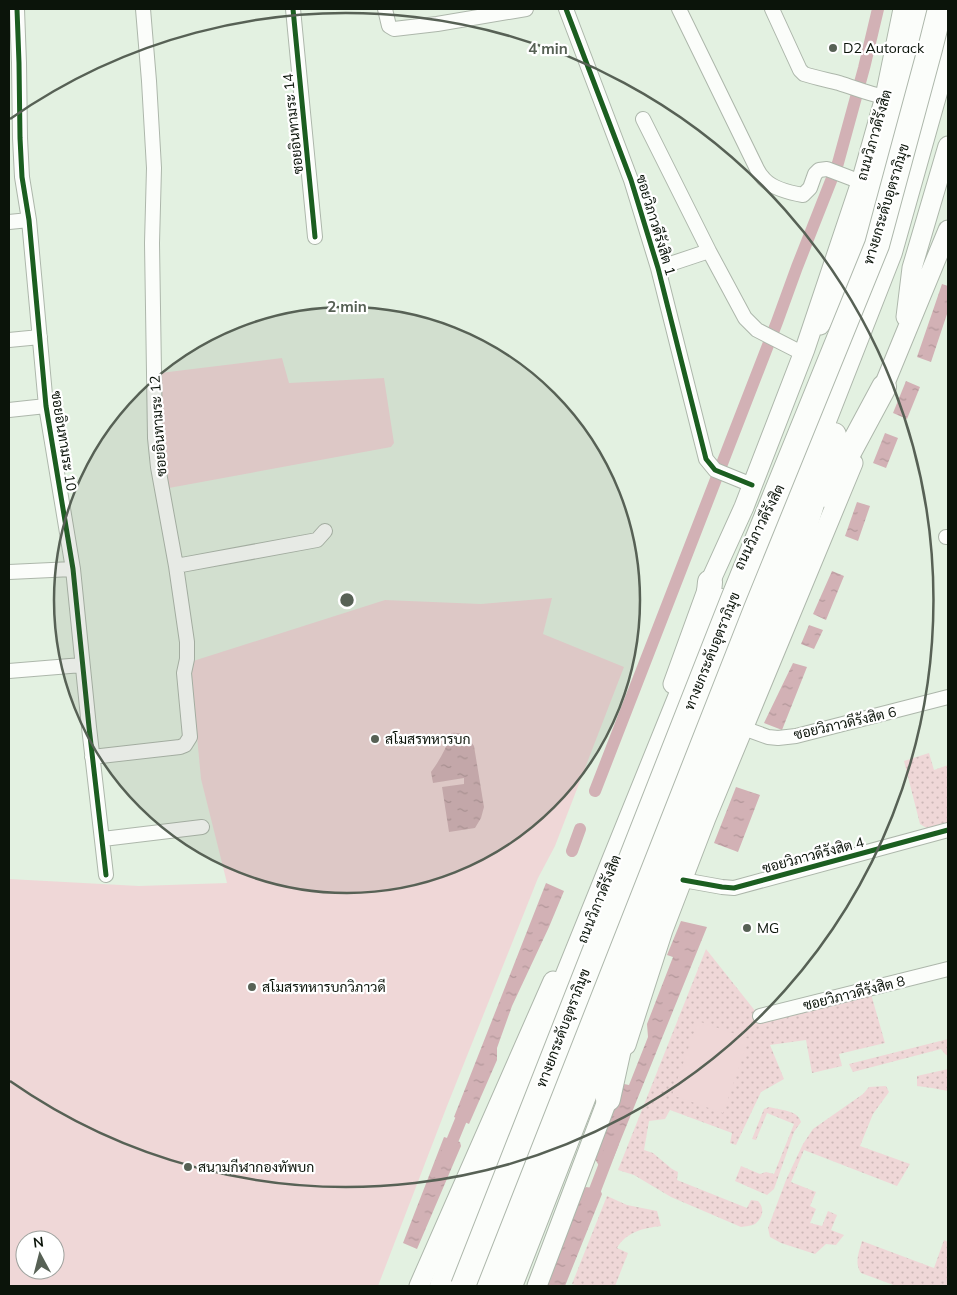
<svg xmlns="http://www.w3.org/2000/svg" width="957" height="1295" font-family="Mulish,Sarabun,sans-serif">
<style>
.grass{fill:url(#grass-dots)}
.pitch{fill:#efd7d7;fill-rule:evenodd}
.water{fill:url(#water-ripples)}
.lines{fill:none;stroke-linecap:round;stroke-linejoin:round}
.canal{stroke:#d2b1b5;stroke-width:12}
.street-casing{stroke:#adb7ab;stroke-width:16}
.secondary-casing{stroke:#adb7ab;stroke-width:21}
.highway-casing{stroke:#adb7ab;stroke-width:26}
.street{stroke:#fbfdfa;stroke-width:14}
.secondary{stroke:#fbfdfa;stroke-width:19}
.highway{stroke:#fbfdfa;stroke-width:24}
.highway-bridge-casing{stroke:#adb7ab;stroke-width:26;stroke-linecap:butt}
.highway-bridge{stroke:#fbfdfa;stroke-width:24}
.cycleway-casing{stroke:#fff;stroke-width:8}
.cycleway{stroke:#1b5e20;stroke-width:5}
.ring{fill:none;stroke:#576155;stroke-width:2.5}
.poi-dot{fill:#576155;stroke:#fff;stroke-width:2}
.labels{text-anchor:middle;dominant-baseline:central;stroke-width:4.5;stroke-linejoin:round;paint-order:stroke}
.poi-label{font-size:14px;fill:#0b140a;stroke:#fff;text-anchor:start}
.street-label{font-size:14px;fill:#0b140a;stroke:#fff}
.centre{fill:#576155;stroke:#fff;stroke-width:2.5}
.ring-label{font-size:15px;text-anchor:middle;font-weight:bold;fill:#576155;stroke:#fff;stroke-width:4.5;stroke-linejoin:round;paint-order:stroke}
</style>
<defs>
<pattern id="grass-dots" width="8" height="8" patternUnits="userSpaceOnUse" patternTransform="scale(1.25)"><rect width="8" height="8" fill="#efd7d7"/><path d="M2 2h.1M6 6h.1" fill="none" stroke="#ccb8b7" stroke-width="1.8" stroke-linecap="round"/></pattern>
<pattern id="water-ripples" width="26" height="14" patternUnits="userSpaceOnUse" patternTransform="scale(1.25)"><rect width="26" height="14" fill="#d2b1b5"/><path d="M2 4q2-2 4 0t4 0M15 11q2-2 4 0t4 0" fill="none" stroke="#b3979a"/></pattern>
</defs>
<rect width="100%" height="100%" fill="#e3f1e1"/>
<path class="grass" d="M929 753 934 770 948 765V824L928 829 920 824 904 761Z
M706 949 756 1012 759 1020 832 1006 871 994 885 1043 839 1054 842 1066 812 1073 806 1040 770 1045 784 1079 761 1092 742 1132 736 1145 730 1143 732 1133 670 1110 665 1119 649 1121 644 1150 653 1153 672 1169 678 1172 677 1180 747 1208 751 1200 758 1201C765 1208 763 1218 755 1224 751 1226 745 1226 741 1227L671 1197 634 1175 618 1170Z
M948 1039V1056L945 1054 941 1049 853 1072 849 1064Z
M948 1069V1091L932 1088 917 1086V1076Z
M886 1086 889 1092 873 1114 860 1146 910 1164 897 1186 804 1150 791 1182 816 1192 810 1206 816 1209 810 1223 822 1226 828 1211 837 1215 831 1230 844 1235 836 1245 826 1244 815 1254 781 1243 770 1237 768 1228 786 1180 803 1144 813 1129 863 1094 869 1087Z
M769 1107C780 1110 798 1110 801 1122L794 1132 774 1189 767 1195 735 1181 741 1166 760 1174 766 1172 774 1174 794 1124 767 1113 756 1140 752 1139 764 1109Z
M607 1196 627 1205 657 1211 661 1226C644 1228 626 1232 617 1248L628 1253 615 1286H579L572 1284Z
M944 1240 948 1242V1286H896L861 1273C854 1263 859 1252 862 1241L934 1268Z"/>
<path class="pitch" d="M282 358 289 383 384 378 394 443 391 447 169 488 161 423 160 373Z
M552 598 543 634 624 667 555 846 538 878 447 1106 378 1286H9V879L139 886 227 883 201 779 190 662 385 600 481 604ZM25 1240H55V1270H25Z
M698 1021 749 1039 723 1113 672 1095Z"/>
<path class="water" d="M942 284 948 286V311L931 362 917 357Z
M906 381 920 387 907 419 893 413Z
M885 433 898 438 886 468 873 463Z
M857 502 870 506 858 541 845 536Z
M832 571 844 576 826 620 813 614Z
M809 625 823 630 814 649 801 644Z
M793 663 807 667 782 730 764 723Z
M451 733C463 732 467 736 474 746L484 807 481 818 475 828 449 832 442 787 464 784V778L433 783 431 772C440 760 447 747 451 733Z
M736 787 760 795 738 852 714 843Z
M546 883 564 891 549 927 512 1006 497 1048V1060L469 1124 454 1117Z
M681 921 707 927 613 1159 606 1157 599 1166 594 1157 624 1084 629 1085 648 1037 647 1024 673 957 667 955Z
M444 1137 460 1142 461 1146 417 1249 403 1243Z
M586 1187 600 1189 602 1194 565 1286H544L581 1191Z"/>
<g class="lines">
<path class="canal" d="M595 791 777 322 797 267 838 163 864 68 878 9
M572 851 580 829
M446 1156 467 1105
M590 1203 613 1143"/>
<defs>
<path id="street" d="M17 9 19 63 20 138 22 177 29 220 46 406 73 569 89 727 106 875
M293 9 315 237
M385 9 389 26 394 29 437 24 526 9
M566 9 631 180 658 268 706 459 715 470 752 485
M679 9 757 169C759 173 761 176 764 179 773 189 791 193 803 195L810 188 815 174 819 170 827 169 861 182
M772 9 800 70 804 74C816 78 828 80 839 83 855 88 869 94 885 97
M643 119 709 251
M9 222 29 220
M658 268 709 251 745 318 757 330 802 353
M9 340 40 337
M9 410 46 406
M946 537H948
M176 566 317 540 325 531
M9 572 73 569
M9 671 82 665
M743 728 768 737 778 738 796 736 948 697
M92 757 180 747 185 745 190 737 184 673 187 659V642L176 566 158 467 155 438 152 243 154 168 149 81 143 9
M103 839 202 827
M683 880 722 887 734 888 948 830
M760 1016 948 969"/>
<path id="secondary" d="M906 317 912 268 948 146
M820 325 835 301 855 247 888 135 921 9
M878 400 948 230
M673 684 710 582 744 507 805 349 861 182 885 97 903 9
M626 1045 663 930 706 818 853 463
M419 1286 553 981
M537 1286 613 1085"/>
<path id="highway" d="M826 495 884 387
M706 622 710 582
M608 1099 624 1026
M442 1286 705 636 722 601
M485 1286 890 252 948 46
M510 1286 643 944 681 841 800 542 829 450 834 435"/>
</defs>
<use href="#street" class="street-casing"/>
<use href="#secondary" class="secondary-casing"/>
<use href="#highway" class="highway-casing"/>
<use href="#street" class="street"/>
<use href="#secondary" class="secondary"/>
<use href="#highway" class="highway"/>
<defs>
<path id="highway-bridge" d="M463 1286 733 599 877 245 930 49 940 9"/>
</defs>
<use href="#highway-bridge" class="highway-bridge-casing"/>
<use href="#highway-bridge" class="highway-bridge"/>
<defs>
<path id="cycleway" d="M17 9 19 63 20 138 22 177 29 220 46 406 73 569 89 727 106 875
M293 9 315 237
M566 9 631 180 658 268 706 459 715 470 752 485
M683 880 722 887 734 888 948 830"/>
</defs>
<use href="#cycleway" class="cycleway-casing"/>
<use href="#cycleway" class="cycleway"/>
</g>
<circle cx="347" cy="600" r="293" fill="#576155" fill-opacity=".12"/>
<g class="ring">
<circle cx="347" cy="600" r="293"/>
<path d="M10 119A587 587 0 1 1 10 1081"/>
</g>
<g class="poi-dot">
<circle cx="833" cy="48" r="5"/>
<circle cx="375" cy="739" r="5"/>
<circle cx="747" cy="928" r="5"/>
<circle cx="252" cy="987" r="5"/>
<circle cx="188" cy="1167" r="5"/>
</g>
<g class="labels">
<g class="poi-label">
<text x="843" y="48">D2 Autorack</text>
<text x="385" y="739">สโมสรทหารบก</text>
<text x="757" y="928">MG</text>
<text x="262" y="987">สโมสรทหารบกวิภาวดี</text>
<text x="198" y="1167">สนามกีฬากองทัพบก</text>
</g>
<g class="street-label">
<text transform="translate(293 124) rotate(-96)">ซอยอินทามระ 14</text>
<text transform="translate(874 135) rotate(-74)">ถนนวิภาวดีรังสิต</text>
<text transform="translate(886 204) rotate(-73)">ทางยกระดับอุตราภิมุข</text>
<text transform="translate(656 225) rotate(73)">ซอยวิภาวดีรังสิต 1</text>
<text transform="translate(158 426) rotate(-94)">ซอยอินทามระ 12</text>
<text transform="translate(64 441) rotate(81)">ซอยอินทามระ 10</text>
<text transform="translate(759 527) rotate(-63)">ถนนวิภาวดีรังสิต</text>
<text transform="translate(712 651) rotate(-68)">ทางยกระดับอุตราภิมุข</text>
<text transform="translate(845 723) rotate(-13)">ซอยวิภาวดีรังสิต 6</text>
<text transform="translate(813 855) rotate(-15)">ซอยวิภาวดีรังสิต 4</text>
<text transform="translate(599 899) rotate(-68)">ถนนวิภาวดีรังสิต</text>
<text transform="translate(854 993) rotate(-14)">ซอยวิภาวดีรังสิต 8</text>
<text transform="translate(563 1028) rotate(-69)">ทางยกระดับอุตราภิมุข</text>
</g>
</g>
<circle cx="347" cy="600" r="8" class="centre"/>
<g class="ring-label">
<text x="548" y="54">4 min</text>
<text x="347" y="312">2 min</text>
</g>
<rect width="957" height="1295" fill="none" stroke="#0b140a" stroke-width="20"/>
<g transform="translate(40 1255) rotate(353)"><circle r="24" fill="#ffffff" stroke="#9da19d"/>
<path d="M0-4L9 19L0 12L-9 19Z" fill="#576155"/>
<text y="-8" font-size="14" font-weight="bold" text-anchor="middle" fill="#0b140a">N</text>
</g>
</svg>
